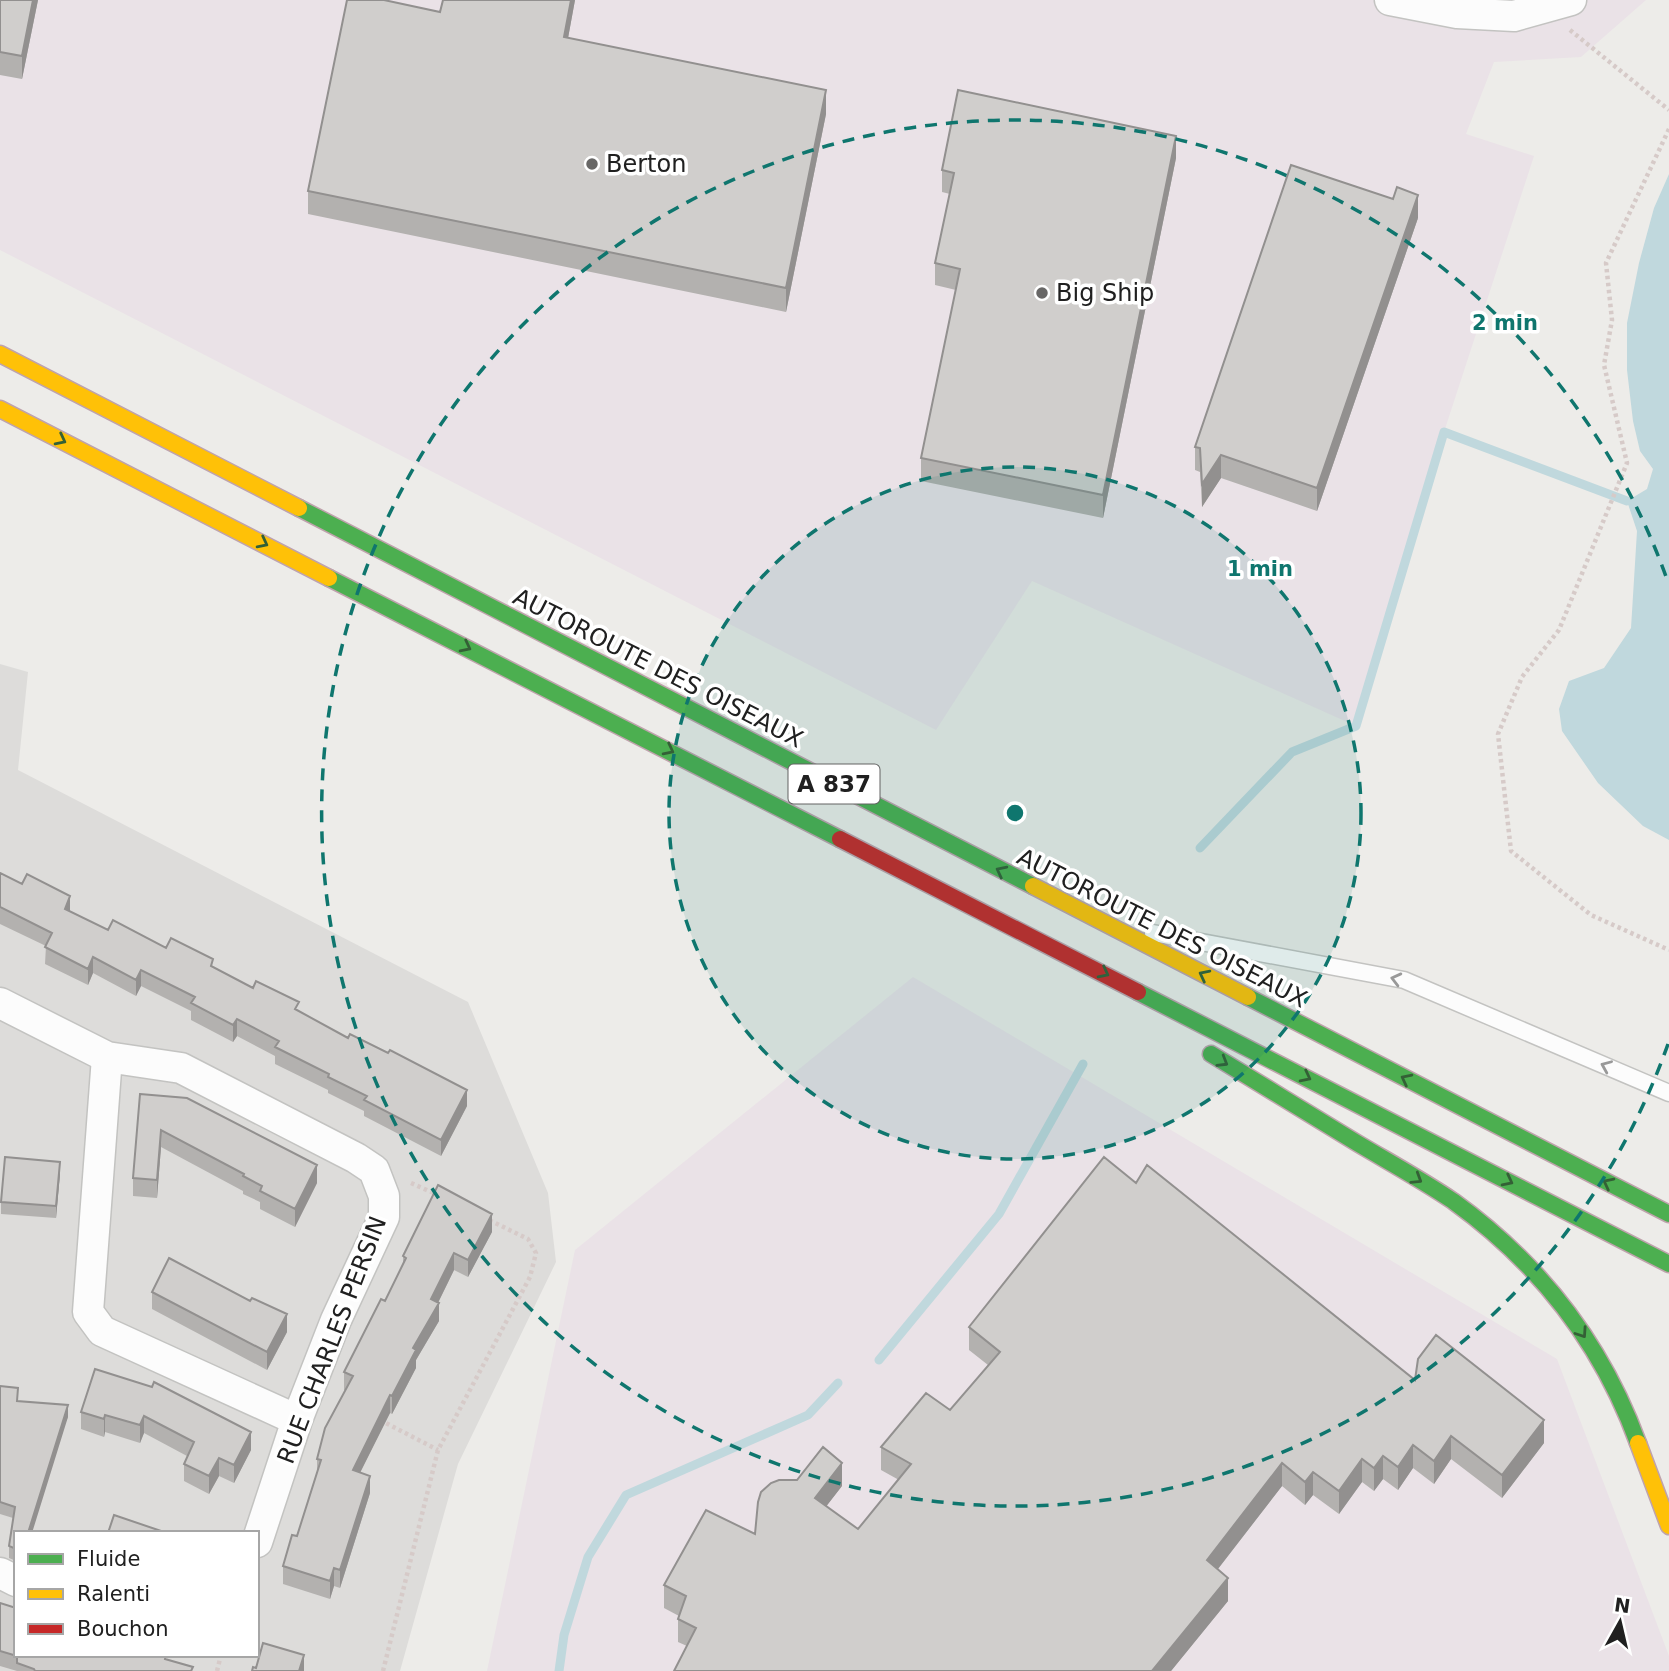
<svg xmlns="http://www.w3.org/2000/svg" width="1669" height="1671" font-family="'DejaVu Sans',sans-serif">
<style>
.residential{fill:#dddcda;fill-rule:evenodd}
.industrial{fill:#eae2e7}
.water{fill:#c0d8dd}
.lines{fill:none;stroke-linecap:round;stroke-linejoin:round}
.stream{stroke:#c0d8dd;stroke-width:9}
.lane-casing{stroke:#c3c3c1;stroke-width:19}
.street-casing{stroke:#c3c3c1;stroke-width:33}
.fast-casing{stroke:#bfa3ac;stroke-width:19}
.slow-casing{stroke:#bfa3ac;stroke-width:19}
.jam-casing{stroke:#bfa3ac;stroke-width:19}
.path{stroke:#d6cac8;stroke-width:4.5;stroke-dasharray:3.5 3.5;stroke-linecap:butt}
.lane{stroke:#fcfcfc;stroke-width:16}
.street{stroke:#fcfcfc;stroke-width:30}
.fast{stroke:#4caf50;stroke-width:16}
.slow{stroke:#ffc107;stroke-width:16}
.jam{stroke:#c62828;stroke-width:16}
.wall{fill:#b3b1af}
.shaded-wall{fill:#92908f}
.building{fill:#d0cecc;stroke:#92908f;stroke-width:2}
.oneway{stroke:#346036}
.oneway2{stroke:#999}
.ring{fill:none;stroke:#0f766e;stroke-width:3.5;stroke-dasharray:12 9}
.poi-dot{fill:#686766;stroke:#fff;stroke-width:2.5}
.labels{text-anchor:middle;dominant-baseline:central;stroke-width:7;stroke-linejoin:round;paint-order:stroke}
.shield{fill:#fff;stroke:#636363;stroke-width:2}
.shield-label{font-size:23px;font-weight:bold;fill:#202020}
.poi-label{font-size:24px;fill:#202020;stroke:#fff;text-anchor:start}
.street-label{font-size:24px;fill:#202020;stroke:#fff}
.centre{fill:#0f766e;stroke:#fff;stroke-width:3.5}
.ring-label{font-size:21px;text-anchor:middle;font-weight:bold;fill:#0f766e;stroke:#fff;stroke-width:7;stroke-linejoin:round;paint-order:stroke}
</style>
<rect width="100%" height="100%" fill="#edece9"/>
<path class="residential" d="M0 664 28 672 18 770 468 1002 548 1193 556 1262 458 1464 400 1671H0ZM16 1533H257V1655H16Z"/>
<path class="industrial" d="M0 0H1646L1581 57 1494 62 1466 134 1534 156 1444 432 1356 726 1032 581 936 730 0 250Z
M913 977 1557 1359 1669 1656V1671H487L575 1250Z"/>
<path class="water" d="M1669 174V840L1643 826 1598 783 1562 731 1559 709 1569 681 1604 668 1631 628 1637 531 1627 501 1647 489 1653 469 1640 451 1633 421 1627 370V323L1639 263 1654 208Z"/>
<g class="lines">
<path class="stream" d="M1200 848 1292 752 1356 726 1444 432 1627 501
M879 1360 999 1214 1083 1064
M559 1671 564 1635 588 1557 626 1495 808 1415 838 1383"/>
<defs>
<path id="lane" d="M1153 933 1404 980 1669 1093"/>
<path id="street" d="M1390 0 1457 13 1514 16 1571 0
M0 1003 107 1057 181 1068 356 1158 374 1170 384 1196V1217L336 1320 297 1420 257 1542
M107 1057 88 1312 102 1331 297 1420
M0 1573 16 1581"/>
<path id="fast" d="M299 508 1033 886
M329 578 840 839
M1138 992 1669 1264
M1248 997 1669 1214
M1211 1054C1260 1084 1308 1113 1357 1143 1389 1162 1422 1180 1453 1201 1539 1263 1602 1344 1638 1443"/>
<path id="slow" d="M0 354 299 508
M0 409 329 578
M1033 886 1248 997
M1638 1443 1669 1526"/>
<path id="jam" d="M840 839 1138 992"/>
</defs>
<use href="#lane" class="lane-casing"/>
<use href="#street" class="street-casing"/>
<use href="#fast" class="fast-casing"/>
<use href="#slow" class="slow-casing"/>
<use href="#jam" class="jam-casing"/>
<path class="path" d="M1570 30 1669 110
M1669 129 1606 263 1612 320 1604 365 1627 463 1559 630 1522 677 1498 734 1511 851 1591 915 1669 950
M411 1183 438 1195
M380 1420 438 1450
M217 1671 221 1655
M383 1671 438 1450 530 1277 536 1253 528 1239 487 1219"/>
<use href="#lane" class="lane"/>
<use href="#street" class="street"/>
<use href="#fast" class="fast"/>
<use href="#slow" class="slow"/>
<use href="#jam" class="jam"/>
</g>
<path class="wall" d="M0 0H38L22 79 0 75Z
M575 0 568 38 826 114 786 312 308 214V191L440 12Z
M1176 158 1103 518 921 481V458L956 290 935 285V263L950 194 942 192V170Z
M1418 218 1317 511 1221 478 1202 507 1200 472 1195 470V447Z
M0 873 70 912 108 930 166 948 213 968 299 1011 467 1106 441 1156 364 1116V1111L328 1093V1090L275 1064V1056L237 1036 233 1042 191 1020V1011L141 986 136 996 93 973 88 985 45 964 46 946 0 924Z
M140 1094 317 1183 295 1227 260 1209V1202L243 1194V1191L161 1147 157 1198 133 1196V1178Z
M60 1174 56 1218 1 1214V1202Z
M1136 1183 1415 1380 1544 1443 1502 1498 1451 1459 1434 1484 1413 1468 1398 1490 1383 1479 1374 1491 1362 1482 1339 1514 1313 1495 1305 1505 1282 1486 1218 1569 1228 1601 1171 1671H674L687 1646 678 1642V1619L679 1616 664 1608V1585L842 1486 826 1506 858 1529 899 1480 881 1470V1447L950 1410 988 1365 969 1350V1327Z
M492 1232 468 1277 454 1270 438 1303 439 1321 416 1360V1368L392 1414 390 1413 360 1472 370 1493 340 1588 334 1586 330 1599 283 1584V1566L297 1536 317 1472V1459L346 1390H344V1372L385 1301 403 1264V1256Z
M152 1292 250 1301 287 1332 267 1370 152 1309Z
M95 1369 251 1450 234 1483 219 1476 209 1494 184 1481V1464L187 1456 144 1433 140 1443 105 1432 104 1437 81 1429V1412Z
M0 1386 18 1401 68 1417 16 1533V1561L9 1558V1546L13 1518 0 1514Z
M0 1603 166 1659 193 1671H17L0 1666Z"/>
<path class="shaded-wall" d="M33 0H38L22 79V56Z
M571 0H575L564 60V37Z
M826 90V114L786 312V288Z
M1176 136V158L1103 518V495Z
M1418 195V218L1317 511V488Z
M1221 455V478L1202 507V484Z
M70 896V912L65 909Z
M93 957V973L88 985V969Z
M141 970V986L136 996V980Z
M237 1019V1036L233 1042V1025Z
M467 1090V1106L441 1156V1140Z
M161 1130V1147L157 1198V1180Z
M60 1162V1174L56 1218V1206Z
M317 1165V1183L295 1227V1209Z
M492 1214V1232L468 1277V1260Z
M454 1253V1270L431 1317V1299Z
M439 1303V1321L416 1360V1368L392 1414V1396L413 1348Z
M287 1314V1332L267 1370V1352Z
M390 1395V1413L353 1487V1470Z
M68 1405V1417L32 1533H28Z
M105 1415V1432L104 1437V1419Z
M144 1416V1433L140 1443V1425Z
M1544 1420V1443L1502 1498V1475Z
M251 1432V1450L234 1483V1465Z
M1451 1436V1459L1434 1484V1461Z
M1413 1445V1468L1398 1490V1467Z
M1383 1456V1479L1374 1491V1468Z
M219 1458V1476L209 1494V1476Z
M1362 1459V1482L1339 1514V1491Z
M842 1463V1486L815 1521V1498Z
M1282 1463V1486L1207 1583V1560Z
M1313 1472V1495L1305 1505V1482Z
M370 1476V1493L340 1588V1570Z
M334 1568V1586L330 1599V1581Z
M1228 1578V1601L1171 1671H1152Z
M304 1655V1671H299Z"/>
<path class="building" d="M0 0H33L22 56 0 52Z
M347 0H384L440 12 443 0H571L564 37 826 90 786 288 308 191Z
M958 90 1176 136 1103 495 921 458 960 269 935 263 954 173 942 170Z
M1291 165 1393 199 1397 187 1418 195 1317 488 1221 455 1202 484 1200 448 1195 447Z
M0 873 22 884 27 874 70 896 65 909 108 930 113 920 166 948 171 938 213 959 211 966 253 988 256 981 299 1002 295 1009 348 1038 350 1034 388 1053 390 1050 467 1090 441 1140 364 1100 367 1096 328 1077 329 1074 275 1047 279 1041 237 1019 233 1025 191 1003 195 997 141 970 136 980 93 957 88 969 45 947 52 933 0 907Z
M140 1094 187 1098 317 1165 295 1209 260 1191 262 1186 243 1176 244 1174 161 1130 157 1180 133 1178Z
M5 1157 60 1162 56 1206 1 1202Z
M1104 1157 1136 1183 1147 1165 1415 1380 1418 1359 1436 1335 1544 1420 1502 1475 1451 1436 1434 1461 1413 1445 1398 1467 1383 1456 1374 1468 1362 1459 1339 1491 1313 1472 1305 1482 1282 1463 1207 1560 1228 1578 1152 1671H674L696 1628 678 1619 686 1596 664 1585 706 1510 755 1534 758 1502 761 1492 771 1483 779 1480H797L823 1447 842 1463 815 1498 858 1529 911 1464 881 1447 926 1393 950 1410 1000 1352 969 1327Z
M438 1185 492 1214 468 1260 454 1253 431 1299 439 1303 413 1348 416 1350 392 1396 390 1395 353 1470 370 1476 340 1570 334 1568 330 1581 283 1566 292 1535 297 1536 321 1460 317 1459 325 1428 353 1376 344 1372 381 1299 385 1301 406 1258 403 1256Z
M169 1258 250 1301 252 1298 287 1314 267 1352 152 1292Z
M95 1369 152 1387 154 1382 251 1432 234 1465 219 1458 209 1476 184 1464 194 1442 144 1416 140 1425 105 1415 104 1419 81 1412Z
M0 1386 18 1388 17 1401 68 1405 28 1533H16V1549L9 1546 15 1507 0 1502Z
M114 1515 167 1533H108Z
M0 1603 16 1608V1655H166L165 1659 193 1667 191 1671H35L34 1669 17 1663V1656L0 1651Z
M263 1643 304 1655 299 1671H252L253 1667 256 1668Z"/>
<defs><path id="oneway-chevron" d="M-2-3.5L2.5 0L-2 3.5" fill="none" stroke-width="1.6" stroke-linecap="round" stroke-linejoin="round" transform="scale(1.75)"/></defs>
<g class="oneway">
<use href="#oneway-chevron" transform="translate(61 440) rotate(27)"/>
<use href="#oneway-chevron" transform="translate(263 543) rotate(27)"/>
<use href="#oneway-chevron" transform="translate(466 647) rotate(27)"/>
<use href="#oneway-chevron" transform="translate(669 750) rotate(27)"/>
<use href="#oneway-chevron" transform="translate(1001 871) rotate(-153)"/>
<use href="#oneway-chevron" transform="translate(1104 973) rotate(27)"/>
<use href="#oneway-chevron" transform="translate(1204 975) rotate(-153)"/>
<use href="#oneway-chevron" transform="translate(1223 1062) rotate(31)"/>
<use href="#oneway-chevron" transform="translate(1306 1077) rotate(27)"/>
<use href="#oneway-chevron" transform="translate(1406 1079) rotate(-153)"/>
<use href="#oneway-chevron" transform="translate(1417 1179) rotate(32)"/>
<use href="#oneway-chevron" transform="translate(1508 1181) rotate(27)"/>
<use href="#oneway-chevron" transform="translate(1608 1183) rotate(-153)"/>
<use href="#oneway-chevron" transform="translate(1582 1333) rotate(56)"/>
</g>
<g class="oneway2">
<use href="#oneway-chevron" transform="translate(1396 979) rotate(-166)"/>
<use href="#oneway-chevron" transform="translate(1606 1066) rotate(-157)"/>
</g>
<circle cx="1015" cy="813" r="346" fill="#0f766e" fill-opacity=".12"/>
<g class="ring">
<circle cx="1015" cy="813" r="346"/>
<path d="M1668 1044A693 693 0 1 1 1668 582"/>
</g>
<g class="poi-dot">
<circle cx="592" cy="164" r="7"/>
<circle cx="1042" cy="293" r="7"/>
</g>
<g class="labels">
<rect class="shield" x="788.5" y="764.5" width="91" height="39" rx="5"/>
<g class="shield-label">
<text x="834" y="784">A 837</text>
</g>
<g class="poi-label">
<text x="606" y="164">Berton</text>
<text x="1056" y="293">Big Ship</text>
</g>
<g class="street-label">
<text transform="translate(658 668) rotate(27)">AUTOROUTE DES OISEAUX</text>
<text transform="translate(1162 928) rotate(27)">AUTOROUTE DES OISEAUX</text>
<text transform="translate(332 1340) rotate(-69)">RUE CHARLES PERSIN</text>
</g>
</g>
<circle cx="1015" cy="813" r="10" class="centre"/>
<g class="ring-label">
<text x="1505" y="330">2 min</text>
<text x="1260" y="576">1 min</text>
</g>
<rect x="14" y="1531" width="245" height="126" fill="#ffffff" stroke="#a6a6a6" stroke-width="2"/>
<rect x="28" y="1554" width="35" height="10" fill="#4caf50" stroke="#a6a6a6" stroke-width="2"/>
<text x="77" y="1566" font-size="21" fill="#202020">Fluide</text>
<rect x="28" y="1589" width="35" height="10" fill="#ffc107" stroke="#a6a6a6" stroke-width="2"/>
<text x="77" y="1601" font-size="21" fill="#202020">Ralenti</text>
<rect x="28" y="1624" width="35" height="10" fill="#c62828" stroke="#a6a6a6" stroke-width="2"/>
<text x="77" y="1636" font-size="21" fill="#202020">Bouchon</text>
<g transform="translate(1620 1622) rotate(8)" stroke="#ffffff" stroke-width="5" paint-order="stroke">
<path d="M0-5L12 26L0 18L-12 26Z" fill="#202020"/>
<text y="-10" font-size="19" font-weight="bold" text-anchor="middle" fill="#202020">N</text>
</g>
</svg>
